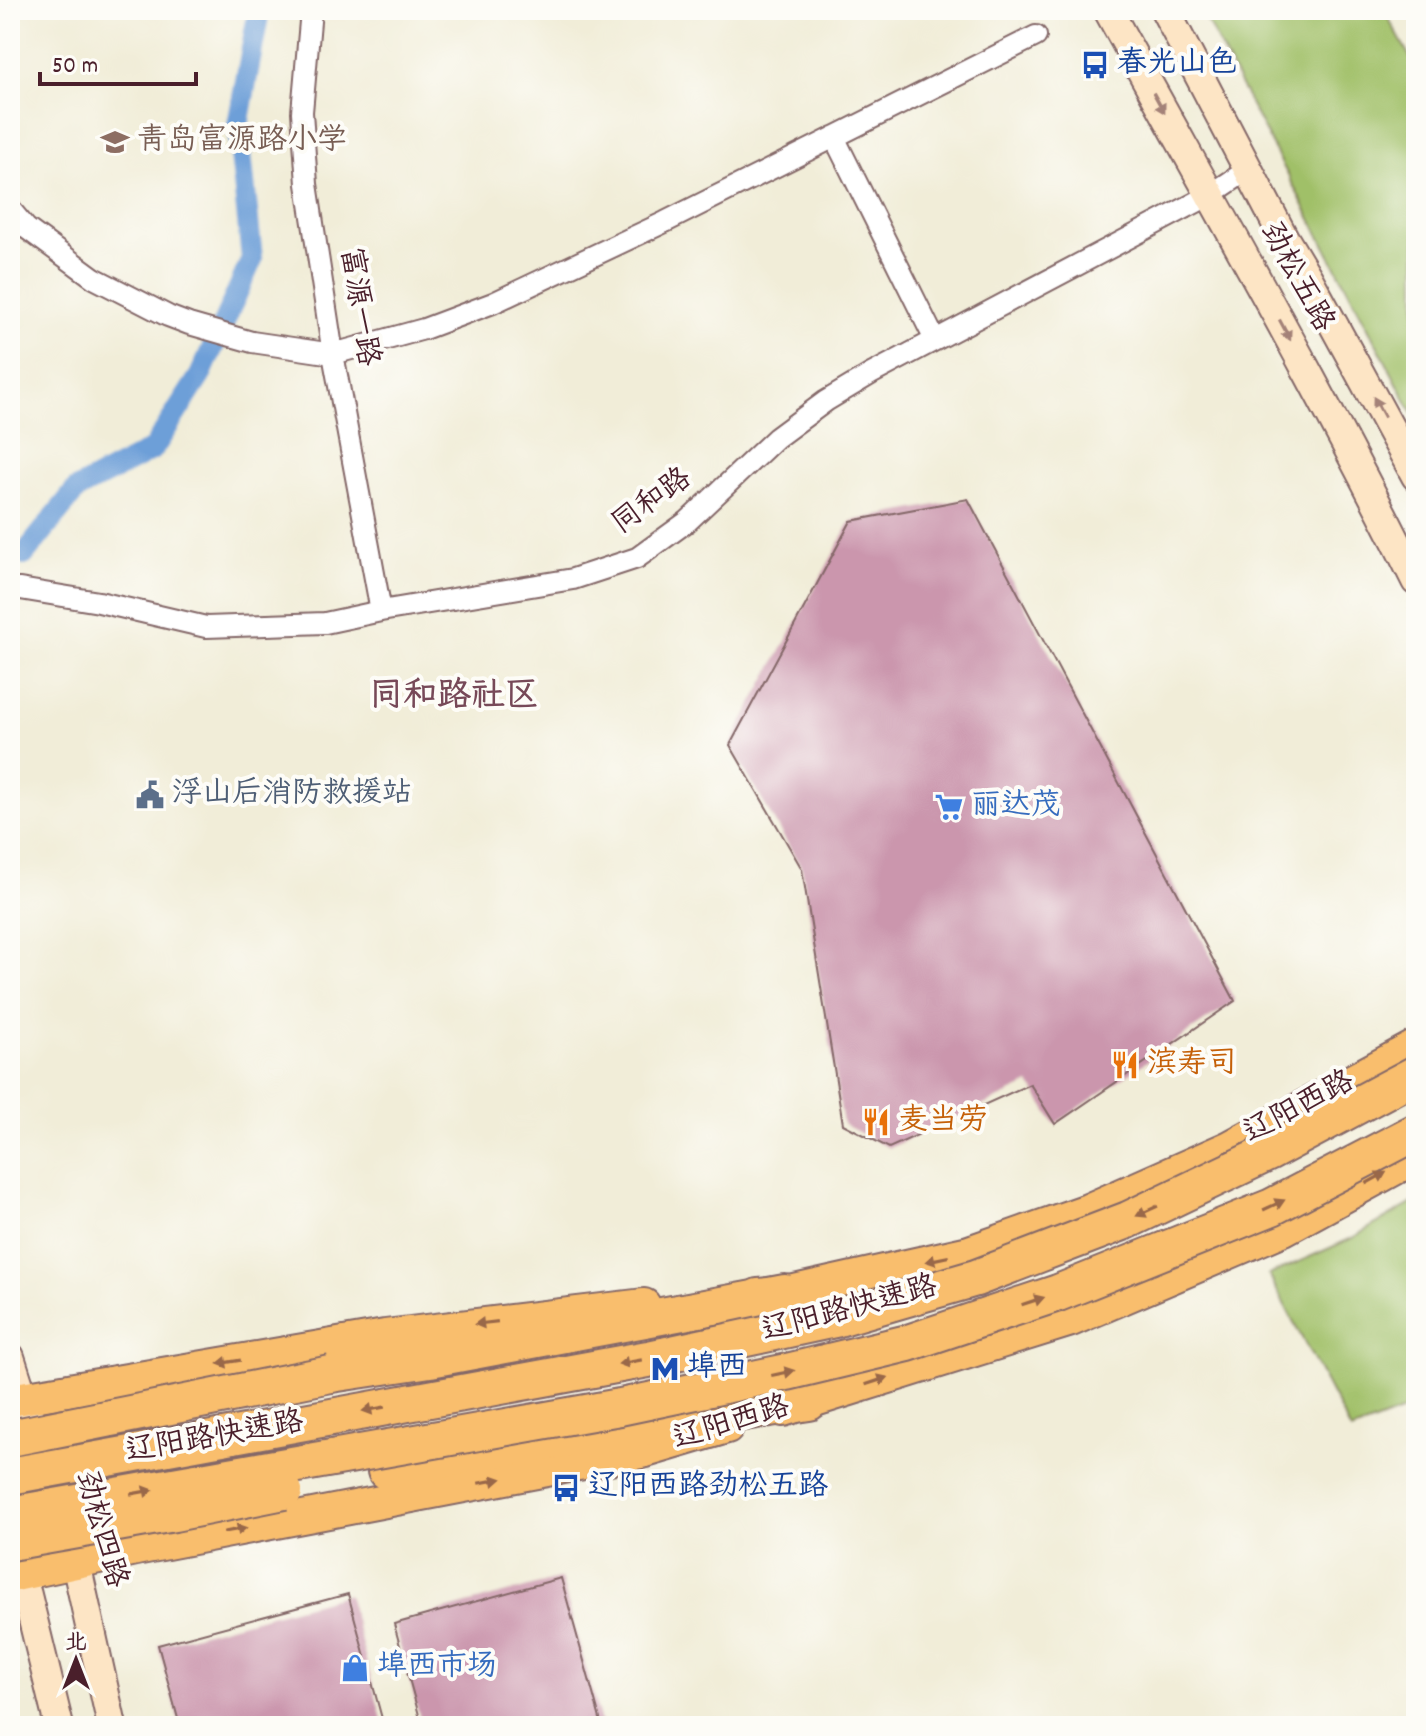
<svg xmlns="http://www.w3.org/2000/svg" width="1426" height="1736" font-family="Dekko,'LXGW WenKai TC',sans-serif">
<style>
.green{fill:#a0c068;stroke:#75704a;stroke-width:2}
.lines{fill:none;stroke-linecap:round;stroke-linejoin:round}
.canal{stroke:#6d9fd8;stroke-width:22}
.building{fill:#cb96ad}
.street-casing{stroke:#846768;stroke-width:24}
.secondary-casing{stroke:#846768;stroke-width:32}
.primary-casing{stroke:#846768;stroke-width:36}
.highway-casing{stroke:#846768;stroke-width:40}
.street{stroke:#fff;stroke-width:20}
.secondary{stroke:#fde5c5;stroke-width:28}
.primary{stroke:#f9be6d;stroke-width:32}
.highway{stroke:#f9be6d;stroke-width:36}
.highway-bridge-casing{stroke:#846768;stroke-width:40;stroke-linecap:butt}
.highway-bridge{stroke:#f9be6d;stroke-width:36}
.oneway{fill:#a48278}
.oneway2{fill:#996749}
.labels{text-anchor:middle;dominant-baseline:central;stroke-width:8;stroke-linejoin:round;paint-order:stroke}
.transit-label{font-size:30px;fill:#164399;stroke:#fdfcf7;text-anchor:start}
.education-label{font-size:30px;fill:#785e54;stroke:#fdfcf7;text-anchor:start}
.street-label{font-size:30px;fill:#4a1f2b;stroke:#fdfcf7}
.service-label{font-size:30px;fill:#4e5e75;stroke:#fdfcf7;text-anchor:start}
.shop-label{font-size:30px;fill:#366cbe;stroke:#fdfcf7;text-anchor:start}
.food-label{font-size:30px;fill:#c56008;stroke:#fdfcf7;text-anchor:start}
.quarter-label{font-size:34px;font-weight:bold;fill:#774958;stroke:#fdfcf7}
</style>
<rect width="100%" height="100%" fill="#fdfcf7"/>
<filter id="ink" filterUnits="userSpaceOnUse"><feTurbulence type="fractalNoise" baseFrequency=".0125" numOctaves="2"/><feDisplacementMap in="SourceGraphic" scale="16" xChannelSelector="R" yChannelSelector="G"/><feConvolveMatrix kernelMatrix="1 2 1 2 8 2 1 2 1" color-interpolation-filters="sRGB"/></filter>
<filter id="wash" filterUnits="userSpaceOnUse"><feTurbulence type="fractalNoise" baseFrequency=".006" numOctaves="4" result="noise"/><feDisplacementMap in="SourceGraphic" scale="32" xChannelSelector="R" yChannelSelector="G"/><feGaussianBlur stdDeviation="1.8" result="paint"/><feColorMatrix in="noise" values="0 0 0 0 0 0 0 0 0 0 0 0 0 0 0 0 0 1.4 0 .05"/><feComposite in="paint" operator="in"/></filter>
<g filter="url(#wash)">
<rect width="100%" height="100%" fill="#f1edd8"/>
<path class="green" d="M1201 10H1384L1416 68V419Z
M1416 1201V1406L1351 1431 1269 1275 1350 1239Z"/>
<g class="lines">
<path class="canal" d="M24 555 76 490 153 449 200 376 252 259 238 125 259 10"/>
</g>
<g id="blocks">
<path class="building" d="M968 499 1235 1001 1055 1124 1030 1084 889 1148 843 1124 802 869 730 745 851 521Z
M561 1578 602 1726H422L394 1624Z
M348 1594 384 1726H180L158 1645Z"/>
</g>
</g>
<g filter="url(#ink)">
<use href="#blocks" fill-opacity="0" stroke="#846768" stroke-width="2"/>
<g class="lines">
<defs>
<path id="street" d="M311 10 302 112 307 184 333 354 381 611
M834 137 935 340
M10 209 26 228 94 278 168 316 189 324 252 342 333 354 424 329 493 303 665 222 1036 36
M10 589H20L99 602 206 627 325 623 381 611 573 579 637 558 688 521 776 438 826 401 871 374 1210 195 1249 169"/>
<path id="secondary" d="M1108 10C1212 200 1320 387 1416 581
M1165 10 1284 238 1308 278 1416 476
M10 1357 52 1489
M69 1540 76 1563 112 1726
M14 1552 27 1595 59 1726"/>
<path id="primary" d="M758 1295 785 1293 969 1252 1088 1210 1228 1148 1416 1046
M10 1400 385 1336 644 1305
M783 1410 1071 1320 1284 1229 1416 1157
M10 1576 141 1548 646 1451 727 1427"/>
<path id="highway" d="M331 1374 430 1359 785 1293
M386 1471 490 1450 809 1402"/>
</defs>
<use href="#street" class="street-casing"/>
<use href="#secondary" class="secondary-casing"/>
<use href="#primary" class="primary-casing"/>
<use href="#highway" class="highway-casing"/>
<use href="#street" class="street"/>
<use href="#secondary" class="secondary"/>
<use href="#primary" class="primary"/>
<use href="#highway" class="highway"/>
<defs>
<path id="highway-bridge" d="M10 1438 331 1374
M10 1476 648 1359 835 1319 976 1278 1128 1220 1268 1153 1416 1074
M10 1515 620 1407 787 1372 908 1343 1058 1293 1272 1207 1416 1132
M10 1542 174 1513 284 1491"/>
</defs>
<use href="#highway-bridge" class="highway-bridge-casing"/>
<use href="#highway-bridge" class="highway-bridge"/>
</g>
<defs><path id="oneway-solid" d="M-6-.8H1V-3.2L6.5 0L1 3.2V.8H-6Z" transform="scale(2)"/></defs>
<g class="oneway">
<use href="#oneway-solid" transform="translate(1159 103) rotate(61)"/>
<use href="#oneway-solid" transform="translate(1285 330) rotate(62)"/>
<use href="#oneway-solid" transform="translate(1379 407) rotate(-119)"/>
</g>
<g class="oneway2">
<use href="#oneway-solid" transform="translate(1376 1178) rotate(-29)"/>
<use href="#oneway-solid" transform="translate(1274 1205) rotate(-25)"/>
<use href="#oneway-solid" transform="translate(1147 1211) rotate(155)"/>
<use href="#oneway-solid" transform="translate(937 1259) rotate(168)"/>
<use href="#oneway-solid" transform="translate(1033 1301) rotate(-18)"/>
<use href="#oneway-solid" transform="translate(486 1323) rotate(173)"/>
<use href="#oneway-solid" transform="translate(229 1362) rotate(171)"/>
<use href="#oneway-solid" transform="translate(630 1362) rotate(170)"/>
<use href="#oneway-solid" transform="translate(783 1373) rotate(-12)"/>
<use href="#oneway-solid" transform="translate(877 1381) rotate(-18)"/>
<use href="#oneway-solid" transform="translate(374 1409) rotate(170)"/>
<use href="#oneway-solid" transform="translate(490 1481) rotate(-11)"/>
<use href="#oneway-solid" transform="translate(142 1492) rotate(-10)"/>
<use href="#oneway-solid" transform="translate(235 1530) rotate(-11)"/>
</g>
</g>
<defs>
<symbol id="bus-bare" viewBox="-9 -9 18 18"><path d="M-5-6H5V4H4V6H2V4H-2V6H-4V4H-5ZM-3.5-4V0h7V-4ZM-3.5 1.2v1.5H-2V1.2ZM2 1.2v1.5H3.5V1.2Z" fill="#1a4fb4" stroke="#fdfcf7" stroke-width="2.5" paint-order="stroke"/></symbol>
<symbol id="school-bare" viewBox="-9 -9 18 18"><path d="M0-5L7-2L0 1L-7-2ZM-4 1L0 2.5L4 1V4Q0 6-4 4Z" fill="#8d6e63" stroke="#fdfcf7" stroke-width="2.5" paint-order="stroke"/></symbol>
<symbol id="civic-bare" viewBox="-9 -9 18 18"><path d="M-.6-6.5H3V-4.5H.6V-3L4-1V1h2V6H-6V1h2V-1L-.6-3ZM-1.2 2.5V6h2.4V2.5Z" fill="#5c6f8a" stroke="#fdfcf7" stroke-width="2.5" paint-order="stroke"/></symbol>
<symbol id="supermarket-bare" viewBox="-9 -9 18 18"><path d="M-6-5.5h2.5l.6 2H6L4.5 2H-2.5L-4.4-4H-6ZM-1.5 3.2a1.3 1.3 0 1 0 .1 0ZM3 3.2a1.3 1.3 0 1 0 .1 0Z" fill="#3f7fe0" stroke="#fdfcf7" stroke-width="2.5" paint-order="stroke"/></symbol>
<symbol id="restaurant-bare" viewBox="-9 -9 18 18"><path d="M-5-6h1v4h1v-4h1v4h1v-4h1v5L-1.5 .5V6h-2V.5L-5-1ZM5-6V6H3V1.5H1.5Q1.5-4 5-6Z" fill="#e8710a" stroke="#fdfcf7" stroke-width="2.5" paint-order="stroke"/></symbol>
<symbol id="metro-bare" viewBox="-9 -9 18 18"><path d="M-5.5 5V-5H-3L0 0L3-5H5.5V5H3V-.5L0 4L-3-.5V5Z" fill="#1a4fb4" stroke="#fdfcf7" stroke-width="2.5" paint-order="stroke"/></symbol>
<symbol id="shop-bare" viewBox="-9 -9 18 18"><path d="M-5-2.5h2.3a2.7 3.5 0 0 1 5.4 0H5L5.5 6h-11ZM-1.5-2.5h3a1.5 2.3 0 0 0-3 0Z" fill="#3f7fe0" stroke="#fdfcf7" stroke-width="2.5" paint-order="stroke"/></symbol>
</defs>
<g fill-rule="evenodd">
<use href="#bus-bare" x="1075" y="45" width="40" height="40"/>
<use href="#school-bare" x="95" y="122" width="40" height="40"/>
<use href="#civic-bare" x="130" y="775" width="40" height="40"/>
<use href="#supermarket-bare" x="929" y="787" width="40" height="40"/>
<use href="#restaurant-bare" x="1105" y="1045" width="40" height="40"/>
<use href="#restaurant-bare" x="856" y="1102" width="40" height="40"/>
<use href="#metro-bare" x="645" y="1349" width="40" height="40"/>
<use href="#bus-bare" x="546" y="1468" width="40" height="40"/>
<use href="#shop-bare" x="335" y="1648" width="40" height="40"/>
</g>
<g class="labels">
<g class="transit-label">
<text x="1117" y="65">春光山色</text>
<text x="687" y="1369">埠西</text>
<text x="588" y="1488">辽阳西路劲松五路</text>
</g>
<g class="education-label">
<text x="137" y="142">青岛富源路小学</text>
</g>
<g class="street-label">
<text transform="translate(1295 278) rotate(61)">劲松五路</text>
<text transform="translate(357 307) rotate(81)">富源一路</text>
<text transform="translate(653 503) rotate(-36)">同和路</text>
<text transform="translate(1300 1109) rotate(-28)">辽阳西路</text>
<text transform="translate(850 1311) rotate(-15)">辽阳路快速路</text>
<text transform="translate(732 1425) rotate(-17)">辽阳西路</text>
<text transform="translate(215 1439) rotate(-10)">辽阳路快速路</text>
<text transform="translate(99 1530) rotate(74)">劲松四路</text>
</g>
<g class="service-label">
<text x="172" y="795">浮山后消防救援站</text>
</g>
<g class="shop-label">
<text x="971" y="807">丽达茂</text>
<text x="377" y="1668">埠西市场</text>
</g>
<g class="food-label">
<text x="1147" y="1065">滨寿司</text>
<text x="898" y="1122">麦当劳</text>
</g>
<g class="quarter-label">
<text x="454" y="698">同和路社区</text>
</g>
</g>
<rect width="1426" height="1736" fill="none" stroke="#fdfcf7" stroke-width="40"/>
<g transform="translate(76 1660)" stroke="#fdfcf7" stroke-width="6" paint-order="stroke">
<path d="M0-6L14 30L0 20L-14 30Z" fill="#4a1f2b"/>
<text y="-12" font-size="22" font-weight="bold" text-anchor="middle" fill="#4a1f2b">北</text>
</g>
<path d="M40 72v12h156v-12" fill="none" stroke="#4a1f2b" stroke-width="4"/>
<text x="52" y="72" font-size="24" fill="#4a1f2b" stroke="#fdfcf7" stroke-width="6" paint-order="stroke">50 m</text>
</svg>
